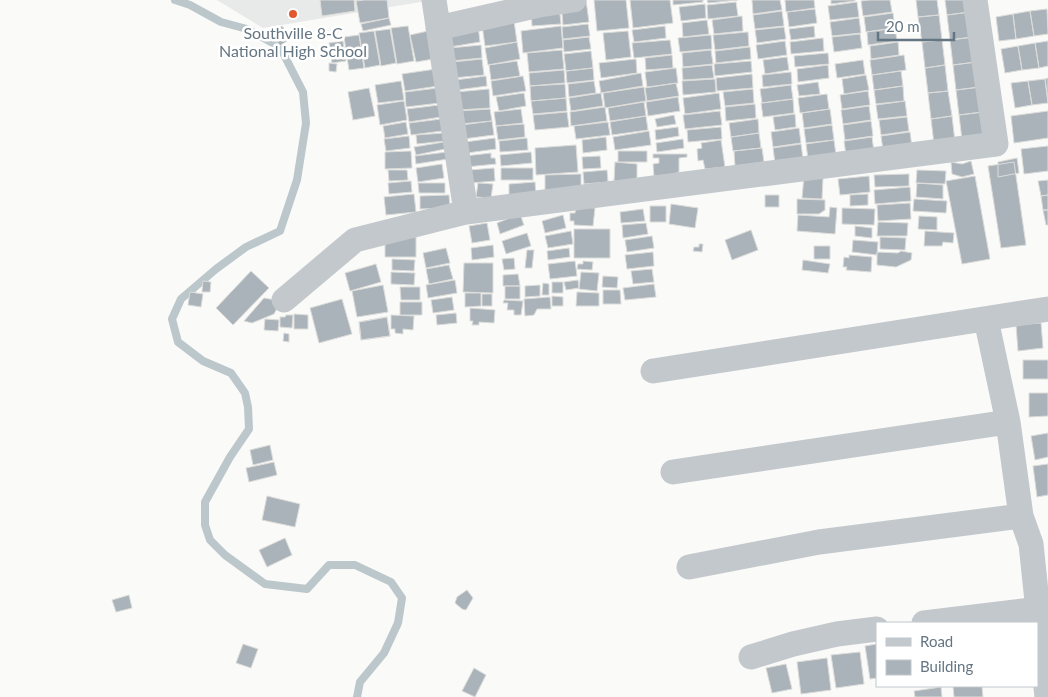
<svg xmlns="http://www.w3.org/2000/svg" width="1048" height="697" font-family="Lato,sans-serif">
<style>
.built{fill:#e8e9e9}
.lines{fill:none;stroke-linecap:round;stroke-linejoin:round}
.stream{stroke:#bbc7cb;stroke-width:8}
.building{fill:#aab3b9;stroke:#dcdcda}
.minor{stroke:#c3c8cc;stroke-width:25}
.poi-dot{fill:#e4572e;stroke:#fff;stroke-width:2}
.labels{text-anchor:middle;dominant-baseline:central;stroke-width:5;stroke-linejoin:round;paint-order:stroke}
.poi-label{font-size:16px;fill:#657683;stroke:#fff}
</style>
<rect width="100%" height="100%" fill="#fafaf8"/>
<path class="built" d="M217 0H427V1L263 28Z"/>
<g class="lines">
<path class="stream" d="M175 0 190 5 221 22 247 29 280 47 303 92 306 123 297 180 280 231 246 247 216 269 181 299 172 319 178 342 203 361 231 373 245 393 248 407 249 429 230 457 205 502V525L210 540 225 555 265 584 307 589 329 565H355L391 582 402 598 398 623 384 653 360 682 357 697"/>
</g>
<path class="building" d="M320 0H354L355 11 322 16Z
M364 0H387L389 18 360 23 356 1Z
M586 0 589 22 563 25 561 2Z
M594 0H626L629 28 597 31Z
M630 0H670L673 23 633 28Z
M673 0H703V2L673 5Z
M707 0H738L708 3Z
M752 0H780L782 10 753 14Z
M785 0H814L815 8 786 12Z
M831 0H855V1L831 4Z
M870 0H890L892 12 863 16 861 1Z
M916 0H937L939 15 918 17Z
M945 0H969L970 12 947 15Z
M736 2 738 16 708 19 707 5Z
M857 2 859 17 830 20 828 6Z
M705 4 706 18 681 21 679 7Z
M559 6 561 24 532 26 531 8Z
M815 9 817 23 789 27 787 12Z
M1047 9 1048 34 1034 36 1030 11Z
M782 11 784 26 755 29 753 15Z
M1030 11 1034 36 1016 39 1013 14Z
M970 12 973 37 950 40 947 15Z
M893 13 895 28 866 32 864 17Z
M513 14 517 42 485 46 481 18Z
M1013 14 1016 39 999 41 996 17Z
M939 15 942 40 922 42 918 17Z
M742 16 743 31 714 34 712 20Z
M389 18 391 25 363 31 361 24Z
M859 18 861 33 832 36 830 22Z
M707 20 709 34 683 37 682 23Z
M588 24 590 36 563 39 562 27Z
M282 26 291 38 280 46 271 34Z
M408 26 414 61 397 64 391 28Z
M478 26 480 42 450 47 447 30Z
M561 26 563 48 523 53 521 31Z
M665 26 666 38 634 42 632 30Z
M814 26 815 37 791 40 789 29Z
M784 27 786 39 757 43 755 30Z
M895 28 897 41 868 45 867 32Z
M390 29 396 63 381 66 375 31Z
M374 31 380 65 365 68 359 33Z
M428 31 433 59 416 62 410 35Z
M628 31 631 57 606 60 603 33Z
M748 32 749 46 715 50 713 35Z
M860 34 862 48 834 52 832 37Z
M359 35 364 68 349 70 344 37Z
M711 35 712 49 680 52 678 38Z
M589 37 591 49 564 52 563 40Z
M973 37 976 62 953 65 950 40Z
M823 38 824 51 791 54 790 42Z
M670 40 672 54 634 58 632 43Z
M942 40 945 65 925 68 922 42Z
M343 41 346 61 332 63 329 43Z
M785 41 787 55 758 59 756 45Z
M1048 41V66L1039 68 1035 43Z
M517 42 520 59 488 65 485 48Z
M898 42 899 55 871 59 870 46Z
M1035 43 1039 68 1022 70 1018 46Z
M481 45 482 58 451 61 450 48Z
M1018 46 1022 70 1005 73 1001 49Z
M750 47 751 59 716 63 715 51Z
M562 50 564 69 529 72 527 53Z
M711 50 713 64 683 67 682 53Z
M591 51 593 68 566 71 564 54Z
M828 53 829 64 795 67 794 56Z
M672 55 673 68 646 70 645 58Z
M904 55 906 70 872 75 870 60Z
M787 57 789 70 765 74 763 60Z
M482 59 484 75 453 78 452 62Z
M636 59 637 73 601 78 599 63Z
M863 60 865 74 837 78 835 64Z
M517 61 520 76 491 80 489 65Z
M751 61 752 72 715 76 714 64Z
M976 62 980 87 956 90 953 65Z
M329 63 337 64 336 72 329 71Z
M712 65 714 78 683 80 682 68Z
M828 65 829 78 798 82 797 69Z
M945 65 948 91 928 93 925 68Z
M593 68 594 80 567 83 566 71Z
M676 68 678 83 647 87 645 72Z
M436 69 438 86 405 91 402 74Z
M564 70 565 83 530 86 529 73Z
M901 71 903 86 874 90 872 75Z
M791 72 792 84 763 87 762 75Z
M641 73 643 86 601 93 599 81Z
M752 74 753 88 717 91 716 78Z
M866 75 869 90 844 94 842 79Z
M486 76 487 86 457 90 455 80Z
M523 76 526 91 493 96 491 81Z
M1048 78V102L1045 79Z
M715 79 716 92 683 95 682 81Z
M1045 79 1048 103 1032 105 1028 81Z
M401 81 404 100 378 103 375 85Z
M594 81 596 93 569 97 568 84Z
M1028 81 1032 105 1015 108 1011 83Z
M818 82 820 94 799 96 797 85Z
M676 83 679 96 647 101 645 88Z
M565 84 566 98 531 101 530 86Z
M791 85 793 99 762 103 760 89Z
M903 86 904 101 876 104 874 90Z
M644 87 646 101 605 108 603 93Z
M980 87 983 112 959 115 956 90Z
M369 88 375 116 353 120 348 92Z
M438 88 440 103 406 107 405 92Z
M489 89 490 108 458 110 456 92Z
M753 89 754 103 725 106 723 92Z
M868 91 870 105 842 109 840 95Z
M948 91 952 116 931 119 928 93Z
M524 93 526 106 499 111 496 97Z
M601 93 603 106 571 111 569 98Z
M719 93 721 109 685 114 683 98Z
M827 94 829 109 800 113 798 98Z
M678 97 680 111 648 116 646 102Z
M566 98 567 111 533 114 531 101Z
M793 99 794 113 763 117 761 103Z
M404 101 407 120 380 125 377 105Z
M905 101 907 116 878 119 876 105Z
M644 102 646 116 610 121 608 108Z
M755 104 756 118 726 121 725 107Z
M439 105 441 117 409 122 407 109Z
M869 106 871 120 843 124 841 110Z
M605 107 607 121 571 126 570 112Z
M490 109 492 121 460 124 459 111Z
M521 109 523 123 496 126 494 112Z
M830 109 832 124 804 128 802 113Z
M720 111 722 125 685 129 683 115Z
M1048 111V138L1014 143 1011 116Z
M567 112 569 127 535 130 533 115Z
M983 112 986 137 962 140 959 115Z
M795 114 796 127 775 130 773 117Z
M674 115 676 124 657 127 655 119Z
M646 116 648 130 612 135 610 122Z
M952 116 955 142 934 144 931 119Z
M907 117 909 131 881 135 879 120Z
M441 119 442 131 411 135 409 123Z
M758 119 759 133 731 137 729 123Z
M492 121 494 135 463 139 462 125Z
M871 121 873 136 845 140 843 125Z
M406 122 408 134 385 138 383 126Z
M608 122 610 135 576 139 574 126Z
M524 124 525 137 498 140 496 126Z
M832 125 834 140 806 143 804 129Z
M678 127 679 136 656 140 655 130Z
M721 127 722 139 688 142 687 130Z
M799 128 801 143 773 147 771 132Z
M649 131 651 145 615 150 613 137Z
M910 132 912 147 883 150 881 136Z
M444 133 445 141 417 144 416 135Z
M759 133 761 148 733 151 731 137Z
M409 136 410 148 386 151 384 139Z
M606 137 607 150 583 153 582 140Z
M872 137 874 152 846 155 844 141Z
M495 138 496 149 467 153 465 142Z
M527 138 528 150 500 152 499 141Z
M683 139 684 148 657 152 656 143Z
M721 140 725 167 705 169 703 160 698 161 697 149 702 148 701 143Z
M834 140 836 155 808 159 806 144Z
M444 142 445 149 416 155 414 147Z
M801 144 803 159 775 163 773 148Z
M576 145 578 172 536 175 535 148Z
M1048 146V171L1024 174 1021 149Z
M762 148 764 162 735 166 734 151Z
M411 151 412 168 385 169V152Z
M618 151H647V162H618Z
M447 152 448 159 416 164 415 156Z
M531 152 532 163 501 166 500 155Z
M491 153V158H495L496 164 466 167 465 156Z
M653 154H687V157L679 158V172L671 175 654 176 653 164 659 163V158H653Z
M600 156 601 168 583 169 582 157Z
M1017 158 1019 173 998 177V162Z
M971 161 974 174 962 177 952 174 951 162 962 164Z
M615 162 637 164V182L614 181Z
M1014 162 1026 245 1001 248 988 166Z
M442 164 444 178 418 182 416 168Z
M494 168 495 181 471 183 470 170Z
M501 168H533V180H501Z
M388 170H407L408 180 389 181Z
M607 170 608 182 584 184 583 172Z
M917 170 946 171 945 184 916 183Z
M581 174V195L545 196V175Z
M909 174V186L875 187 874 175Z
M804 176 823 178 822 199 802 198Z
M869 176 870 192 840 195 838 179Z
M975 176 990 259 962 264 946 181Z
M1048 180V195L1041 196 1038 181Z
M411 181 412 192 389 194 388 183Z
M535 182 536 196 509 197V184Z
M418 183H445V193H419Z
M478 183 493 184 491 198 476 197Z
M917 183 943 185V199L916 197Z
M910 187 911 201 875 204 874 190Z
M414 194 416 212 386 215 384 197Z
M868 194V205L850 206V195Z
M449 195 450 208 420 209V196Z
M765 195H779V207H765Z
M1048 195V210H1043L1041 196Z
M797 199 825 200V210L819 214H797Z
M914 199 947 201 946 213 913 211Z
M910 203 911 219 878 221 877 205Z
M671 204 698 208 695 228 669 224Z
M576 206 595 208 593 226 574 225V221H570V213H575Z
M650 206H666V222H650Z
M830 207 837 208 835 234 797 231 798 215 829 217Z
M842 208 875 209 874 225 842 224Z
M643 209 645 221 621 223 620 212Z
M1043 210H1048V225H1046Z
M520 214 524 225 500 234 497 223Z
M563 215 566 228 545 233 542 221Z
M919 216 937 217V230L918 229Z
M878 222 908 223 907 236H877Z
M487 223 490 240 472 243 469 226Z
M646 223 648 234 623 238 622 225Z
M855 226 872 228V238L855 236Z
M574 229H610V258H574Z
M751 230 758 250 732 260 725 240Z
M571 231 573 244 548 248 545 236Z
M925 231 954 233 953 243 943 242 942 246H924Z
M527 233 531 246 506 254 502 241Z
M652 236 654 248 627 252 625 240Z
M385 237H416V257H385Z
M880 237 906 238 905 250 880 249Z
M853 240 878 242 877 255 852 252Z
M699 244H703L702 252 693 251 694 247H699Z
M493 245 494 257 472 260 471 248Z
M814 246H830V259H814Z
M446 248 450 263 426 268 423 253Z
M569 248 570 257 548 260 547 251Z
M527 250H534L532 268H525Z
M901 251 912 253 911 260 896 267 877 265V252L898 253Z
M653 252 654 266 627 269 625 255Z
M849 255 872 257 871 272 846 270 847 267H843L844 257 849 258Z
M514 258 515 269 504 270 502 259Z
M392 259 415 260 414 271 392 270Z
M803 260 830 264 828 273 802 270Z
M575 261 577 276 550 279 548 264Z
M583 261 593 262 592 270 577 269 578 264H583Z
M464 263H493V293L463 292Z
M376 264 381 282 350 291 345 273Z
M449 265 453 279 429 284 426 269Z
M652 269 654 282 633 284 631 271Z
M251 271 269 288 233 325 216 308Z
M391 272 415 273 414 285 391 284Z
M581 272 599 273 597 291 579 289Z
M518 274 520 286H503V275Z
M603 276 618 277 617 288 602 287Z
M455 280 457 293 428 298 426 285Z
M578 280 579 288 566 290 564 282Z
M203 281 211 282 210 292H202Z
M552 282H563V293H552Z
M543 283 549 284V295H542Z
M654 284 656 297 625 300 623 288Z
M383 285 388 312 357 317 352 291Z
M540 285V296L525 297V286Z
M505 286H520V299H505Z
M400 287H420V300H401Z
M603 290H620L621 304H603Z
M190 292 203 294 201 307 188 305Z
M577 292 599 293V306H576Z
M465 293H481V306L465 307Z
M482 294H492V306H482Z
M552 296 563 297V306H552Z
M452 297 454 310 433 313 431 300Z
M550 297 551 309H537L534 315 525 316 524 299Z
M264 298 281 301 274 314 252 323 244 321Z
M342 299 352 334 319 343 310 308Z
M504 300 523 301 521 315H514V310H507L508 303H503Z
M400 302H422V315H400Z
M470 308 495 310 494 323 479 322V325H472L473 321H470Z
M456 313 457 323 437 325 436 315Z
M294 314 308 315V329H294Z
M286 315H293L292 328 280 327V317H285Z
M391 315 414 316 413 330 403 329V334L395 333V329H391Z
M387 317 390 336 361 340 359 322Z
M387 317 390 336 361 340 359 322Z
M265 319 279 320 278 331 264 330Z
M1041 323 1043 348 1018 351 1016 325Z
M284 333 289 334V342L283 341Z
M1023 360H1048V379H1023Z
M1029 393H1048V416L1029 417Z
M1048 433V457L1035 460 1031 436Z
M270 445 273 460 253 465 250 450Z
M274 462 277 475 249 482 246 468Z
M1048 464V495L1037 497 1033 466Z
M267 496 300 504 295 527 262 520Z
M285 538 292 555 267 567 259 550Z
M467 590 473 598 466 610 462 609 455 603 457 597Z
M129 595 132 608 116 612 112 600Z
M243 644 258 649 251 668 236 663Z
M877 644V678L870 679 865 646Z
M860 652 864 684 836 688 831 655Z
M827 658 831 690 801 694 797 662Z
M786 664 792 689 772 693 766 668Z
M474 668 486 675 475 697 462 691Z
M953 686H982L983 697H954Z
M941 687 942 697H915L914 691Z"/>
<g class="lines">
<path class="minor" d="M434 0 466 212
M438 28 539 5 574 0
M284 300 355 240 466 212 996 144 975 0
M986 319 1008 422 1021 516 1031 544 1047 697
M653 371 1048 309
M673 472 1008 422
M689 567 819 542 1021 516
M924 623 1039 609
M751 657 793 644 837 634 877 629"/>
</g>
<circle class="poi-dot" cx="293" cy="14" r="5"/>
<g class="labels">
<g class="poi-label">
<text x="293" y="32">Southville 8-C<tspan x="293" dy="18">National High School</tspan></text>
</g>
</g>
<rect x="876" y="622" width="162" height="65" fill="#ffffff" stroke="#c1c8cd"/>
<rect x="886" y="638" width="25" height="8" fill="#c3c8cc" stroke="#c1c8cd"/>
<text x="920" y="647" font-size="15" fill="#657683">Road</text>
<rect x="886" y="660" width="25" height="15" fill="#aab3b9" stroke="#c1c8cd"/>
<text x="920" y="672" font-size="15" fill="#657683">Building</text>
<path d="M878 32v8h76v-8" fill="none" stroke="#657683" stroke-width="2.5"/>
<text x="886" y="32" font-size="15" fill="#657683" stroke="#ffffff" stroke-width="4" paint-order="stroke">20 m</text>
</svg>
